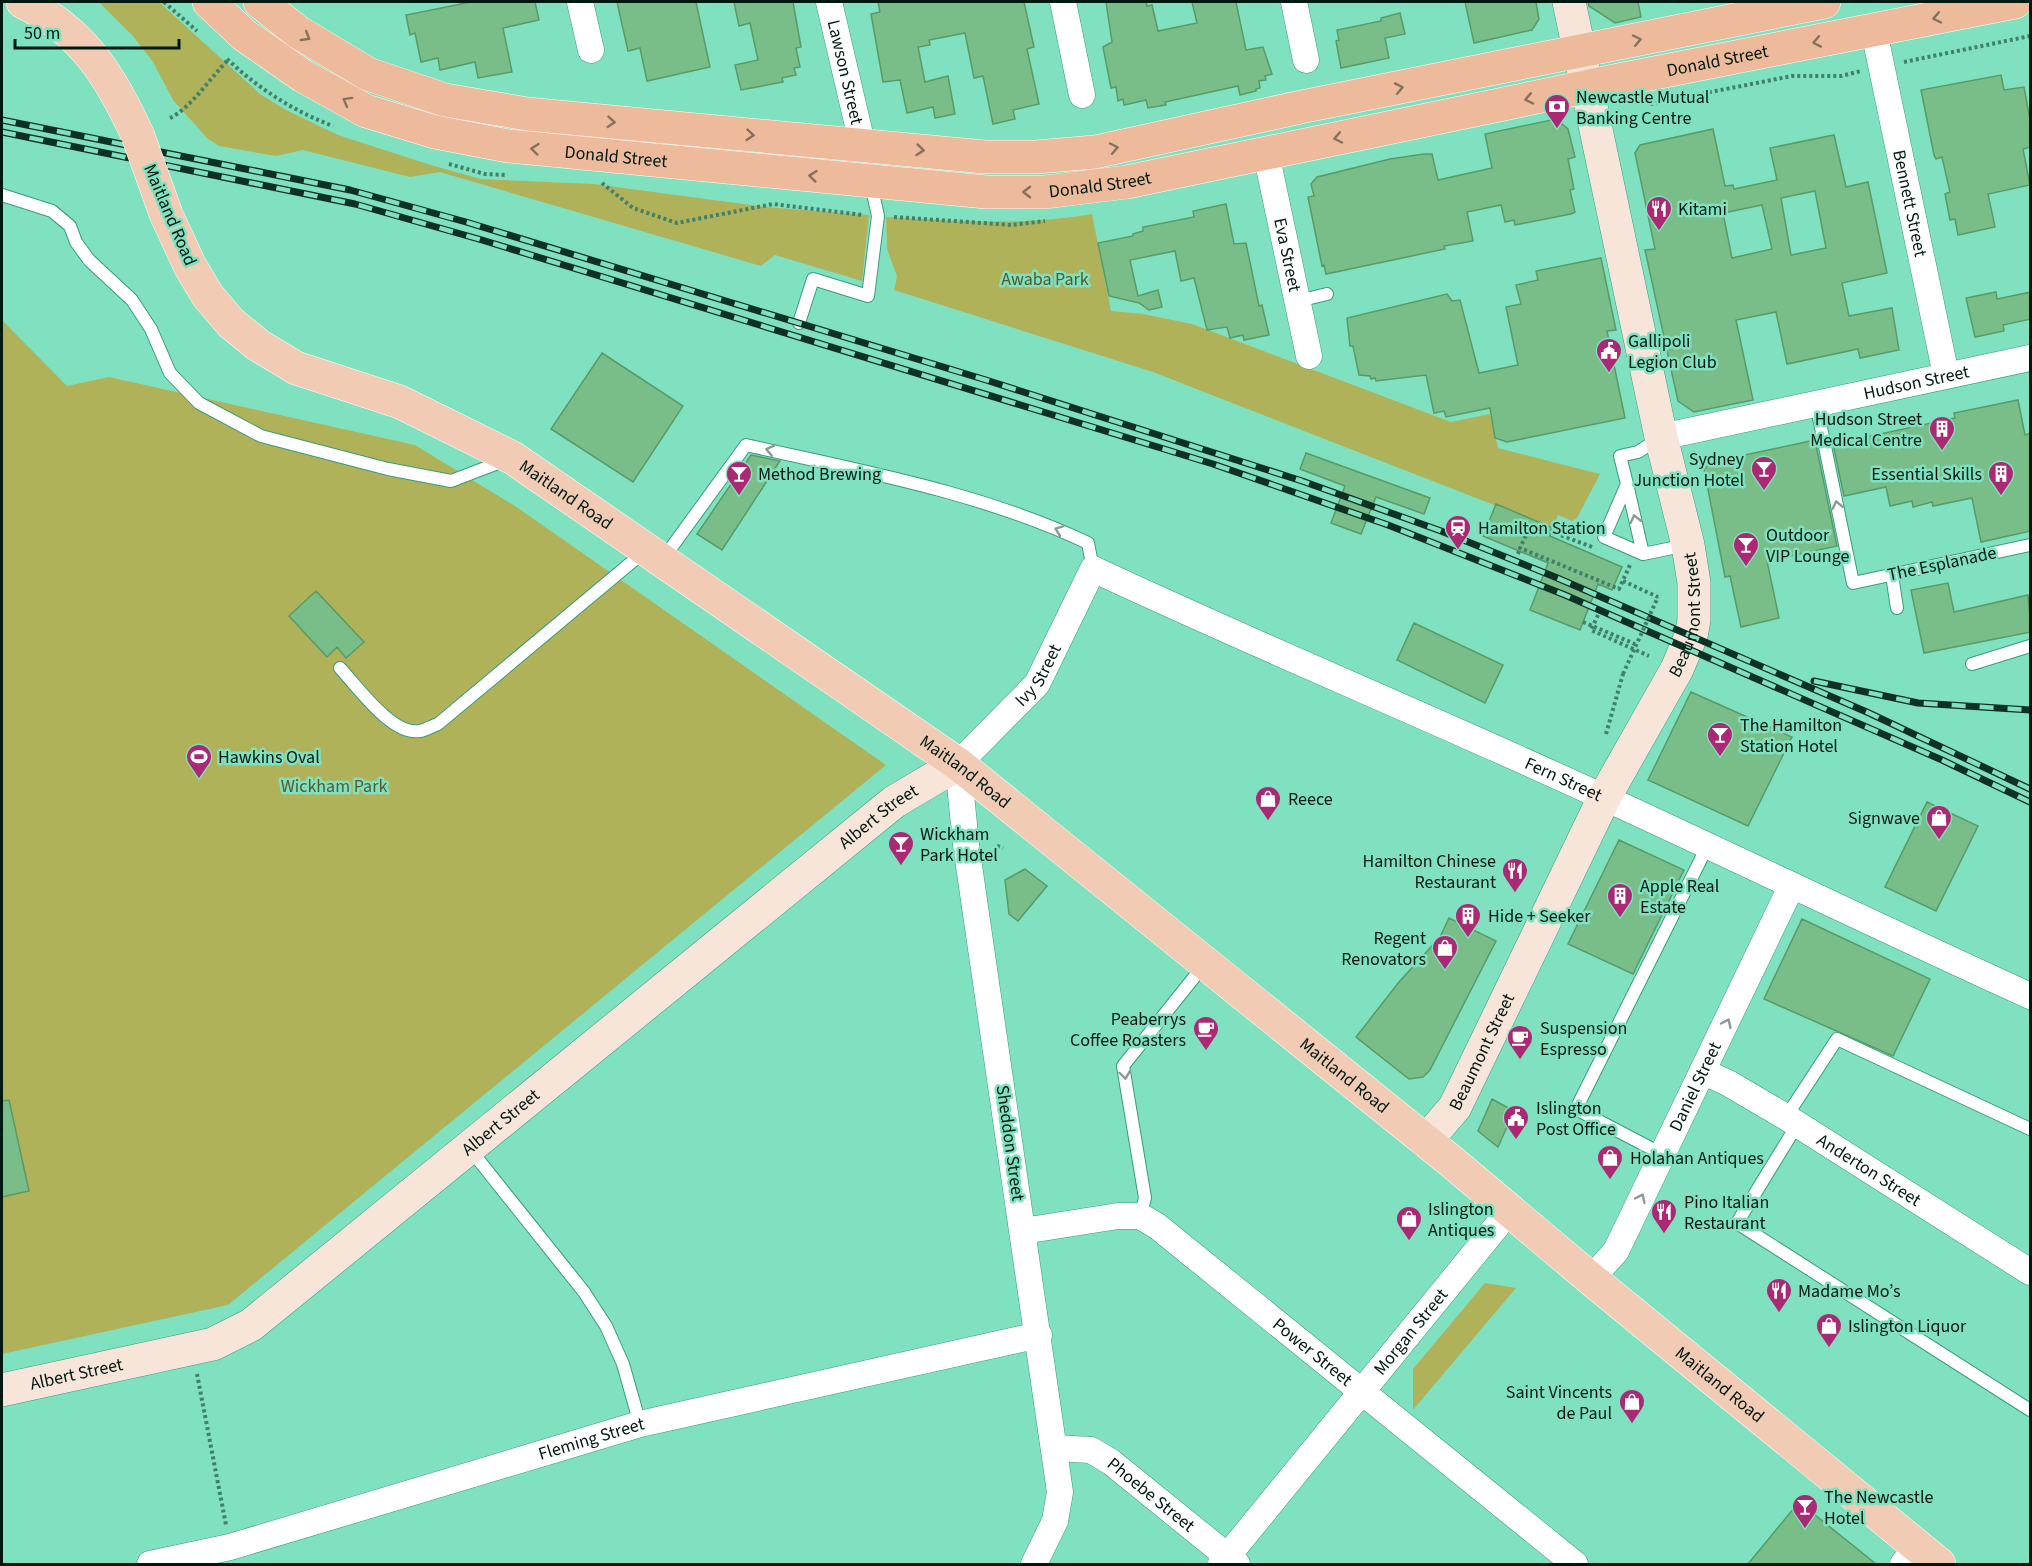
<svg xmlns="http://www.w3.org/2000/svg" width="2032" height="1566" font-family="'Source Sans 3',sans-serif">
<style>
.green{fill:#b0b259}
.building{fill:#79bd88;stroke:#579b67;stroke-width:1.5;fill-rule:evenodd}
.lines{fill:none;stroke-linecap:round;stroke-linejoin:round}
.service-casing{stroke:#369c7f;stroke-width:14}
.minor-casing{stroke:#369c7f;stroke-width:27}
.secondary-casing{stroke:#369c7f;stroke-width:34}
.primary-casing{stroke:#fff;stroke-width:34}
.trunk-casing{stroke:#fff;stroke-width:34}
.path{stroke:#417f6a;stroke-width:4;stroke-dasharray:3 3;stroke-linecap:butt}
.service{stroke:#fff;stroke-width:12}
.minor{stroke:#fff;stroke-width:26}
.secondary{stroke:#f8e5da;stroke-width:33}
.primary{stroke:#f2cbb5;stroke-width:33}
.trunk{stroke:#eeba9c;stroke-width:33}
.rail-casing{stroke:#0f3025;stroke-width:7}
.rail{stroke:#80e1c1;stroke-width:4.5;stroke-dasharray:14;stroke-linecap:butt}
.primary-bridge-casing{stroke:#fff;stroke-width:34;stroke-linecap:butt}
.path-bridge{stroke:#417f6a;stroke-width:4;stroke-dasharray:3 3;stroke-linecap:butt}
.primary-bridge{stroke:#f2cbb5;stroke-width:33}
.oneway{stroke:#83725d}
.oneway2{stroke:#8c9893}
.labels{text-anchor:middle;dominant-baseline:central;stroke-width:5;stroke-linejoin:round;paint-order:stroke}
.street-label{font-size:18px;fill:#001910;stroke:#80e1c1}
.poi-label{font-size:18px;fill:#001910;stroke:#80e1c1;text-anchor:start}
.park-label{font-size:18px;fill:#58592a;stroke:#80e1c1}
</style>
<rect width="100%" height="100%" fill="#80e1c1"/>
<path class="green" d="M99 2H159L260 94 286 110 338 135 434 166 481 179 594 184 765 207 869 215 862 281 775 255 761 266 440 172 410 177 303 150 276 156 219 146 208 139 173 100 153 62 132 35Z
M1092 214 1111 311 1143 314 1192 324 1451 422 1490 414 1498 448 1600 474 1577 518 1572 521 1558 515 1553 528 1153 372 894 290 897 276 887 249 886 217C957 221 1021 226 1092 214Z
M2 320 67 386 109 377 415 445 515 506 886 765 228 1305 2 1354Z
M1485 1283 1516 1288 1413 1410V1369Z"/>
<path class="building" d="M471 2H535L539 20 503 28 512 72 478 78 475 62 440 70 438 58 421 62 415 33 410 35 406 15Z
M617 2H696L710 67 647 81 640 48 628 51Z
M734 2H793L801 47 796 48 800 67 794 68 796 75 782 78 783 82 741 90 735 65 758 60 750 23 739 26Z
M878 2H1024L1034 47 1027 49 1039 104 1013 110 1015 119 993 124 983 76 974 78 965 33 929 40 930 45 918 47 925 82 948 76 955 114 935 118 933 107 907 113 900 80 883 82 871 14 880 12Z
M1106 2H1146L1147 6 1152 5 1158 31 1197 23 1192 2H1236L1246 50 1263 47 1272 74 1265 76 1266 80 1259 81 1260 88 1256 89V91L1240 95 1238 86 1165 102 1166 105 1148 108 1146 100 1124 105 1123 99 1118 101 1116 87 1111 88 1103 47 1112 42Z
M1465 2H1536L1539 19 1532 30 1474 43Z
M1588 2H1638L1641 17 1615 23 1589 6Z
M1400 13 1405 34 1385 38 1389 58 1341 68 1336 41 1339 40 1337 30 1381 21V18Z
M2001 75 2004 90 2024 87 2031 125V147L2023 149 2030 185 1988 194 1995 227 1958 235 1955 219 1950 220 1945 194 1950 192 1942 157 1936 159 1934 155 1921 90Z
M1556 119 1568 129 1575 157 1568 159 1574 189 1570 190 1575 212 1571 214 1515 225 1514 220 1505 222 1501 205 1467 212 1473 241 1444 246 1445 249 1326 274 1324 265 1322 266 1308 197 1314 196 1311 184 1317 177 1390 159 1424 154H1432L1438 180 1492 168 1485 134Z
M1713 129 1725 186 1733 185 1734 189 1777 180 1770 148 1834 135 1846 187 1868 182 1887 273 1842 283 1849 316 1892 308 1899 350 1860 358 1858 349 1787 364 1776 312 1736 320 1753 400 1694 412 1678 401 1645 250 1655 249 1635 153 1640 145ZM1815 191 1826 248 1791 255 1781 198ZM1762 205 1772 249 1732 258 1723 213Z
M1226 204 1234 244 1246 243 1259 306 1262 305 1269 335 1244 340 1243 335 1230 338 1227 327 1207 330 1194 278 1181 281 1175 251 1130 260 1138 296 1158 290 1162 307 1149 310 1139 303 1109 296 1098 243 1133 236V234L1143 231V227L1194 217 1193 211Z
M1601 258 1616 330 1607 331 1625 418 1507 442 1495 438 1490 408 1446 417 1444 411 1434 413 1426 375 1376 381 1375 378 1371 379 1370 376 1359 375 1353 346H1350L1347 318 1447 294 1452 301 1460 300 1479 373 1518 365 1506 307 1521 304 1516 285 1538 280 1536 271Z
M1996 292 1997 299 2031 292V319L2003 325 2004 331 1975 337 1966 298Z
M602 353 683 406 633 482 551 429Z
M2018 400 2025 435 2031 433V531L1981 542 1972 498 1933 506 1932 502 1913 507 1912 501 1890 506 1886 487 1844 496 1833 444 1955 418 1954 413Z
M1815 440 1837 546 1767 561 1779 618 1741 627 1730 576 1725 577 1704 469 1712 462Z
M1306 453 1430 498 1424 514 1376 497 1361 534 1331 523 1345 486 1300 469Z
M751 455 780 461 722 550 697 534Z
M1496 504 1553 528 1550 536 1622 567 1612 590 1598 584 1580 630 1530 610 1548 563 1483 536Z
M1948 583 1954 612 2028 595 2031 632 1924 653 1911 590Z
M316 591 364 642 346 658 337 647 327 657 289 616Z
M1414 623 1503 665 1485 703 1397 660Z
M1691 692 1792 737 1748 826 1648 780Z
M1927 802 1978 826 1936 911 1885 887Z
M1619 840 1684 870 1633 974 1568 944Z
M1025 869 1047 886 1018 921 1009 914 1005 880Z
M1449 918 1496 941 1430 1070 1423 1077 1409 1079 1356 1037 1399 982 1440 937Z
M1802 919 1930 979 1893 1056 1764 999Z
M1492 1099 1514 1111 1498 1147 1478 1131Z
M9 1100 29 1191 2 1197V1101Z
M1799 1502 1876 1564H1748Z"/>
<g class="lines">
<defs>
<path id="service" d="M2 195 52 211 70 226 76 242 89 260 132 300 151 329 170 373 199 403 261 436 388 469 451 481 506 460
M1298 301 1327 294
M799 323 813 279 868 296 878 216 871 184
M1816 403 1853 583 2030 545
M1658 439 1638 452 1620 456 1627 484 1604 537 1643 554 1687 545
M1627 484 1643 554
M663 559 746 445C860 471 980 492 1088 543L1093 569
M1892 575 1897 608
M1972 664 2030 646
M340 668C357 686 392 736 420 731 426 730 432 726 438 724L645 551
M1786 1117 1837 1039 2030 1129
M1797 1125 1737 1223 2030 1410
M469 1148 584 1292 606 1326 623 1364 640 1424
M1662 1154 1576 1109 1707 847
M1140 1216 1145 1198 1123 1066 1204 965"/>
<g id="minor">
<path d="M580 2 591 50"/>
<path id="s1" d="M829 2 862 143"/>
<path d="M1063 2 1082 95"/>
<path d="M1294 2 1306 60"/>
<path id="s2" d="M1874 31 1946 375"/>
<path id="s3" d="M1266 153 1309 356"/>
<path id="s4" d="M1661 437 2030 358"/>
<path id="s5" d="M1704 1072 1728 1083 1786 1117 2030 1272"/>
<path id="s6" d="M1023 1231 1118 1216H1140L1157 1226 1575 1564"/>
<path id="s7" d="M1591 1279 1616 1251 1791 887"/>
<path id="s8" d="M1055 1448 1091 1450 1111 1462 1237 1564"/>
<path id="s9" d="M150 1564 230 1547 640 1424 1039 1335"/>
<path id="s10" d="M1034 1564 1055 1521 1060 1492 966 845 958 764 1037 684 1093 569C1262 648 1434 719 1603 797 1746 863 1887 931 2030 996"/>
<path id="s11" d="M1221 1564 1510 1210"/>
<path d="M1903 1564 1917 1547"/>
</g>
<g id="secondary">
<path id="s12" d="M1426 1141 1455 1107 1604 798 1677 669 1691 636 1694 620V583L1688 545 1661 437 1569 2"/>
<path id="s13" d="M2 1390 213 1344 251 1325 894 802 958 764"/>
</g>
<g id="primary">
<path d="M23 2C84 32 111 77 138 136"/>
<path id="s14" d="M166 214 190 266 208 296 231 323 258 345 296 368 400 402 513 458 958 764 1452 1162 1591 1279 1939 1564"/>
</g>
<g id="trunk">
<path id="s15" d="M209 2 244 35 303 76 366 111 435 132 508 146 986 192H1045L1127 182 1619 80 2015 2"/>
<path d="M260 2 298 32 368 74 445 100 527 114 985 157H1036L1095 152 1301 107 1824 2"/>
</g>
</defs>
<use href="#service" class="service-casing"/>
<use href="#minor" class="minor-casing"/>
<use href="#secondary" class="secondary-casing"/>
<use href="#primary" class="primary-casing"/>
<use href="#trunk" class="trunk-casing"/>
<path class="path" d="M164 2 197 31
M227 59C258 88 293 111 333 126
M1904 62 2030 36
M1650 104 1792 76H1841L1861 71
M170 118C191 108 211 77 228 60
M449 164 485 174 506 175
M602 183 633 208 677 223 773 204 863 215
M894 217 1012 225 1045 221
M1592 547 1531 524 1520 548 1619 589 1630 565
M1518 554 1520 548
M1623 581 1658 597
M1598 615 1591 630 1649 656
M1583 622 1635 644
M1606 734 1623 674
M997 846 1003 848
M197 1374 226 1525"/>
<use href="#service" class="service"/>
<use href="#minor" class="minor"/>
<use href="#secondary" class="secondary"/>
<use href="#primary" class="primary"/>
<use href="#trunk" class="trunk"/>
<defs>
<path id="rail" d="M2 120 350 190 466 222 986 380 1302 481 1441 531 1555 577 1869 713 2030 789
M2 132 355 204 482 240 1213 464 1388 525 1565 595 1942 760 2030 802
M1814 681 1918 703 2030 710"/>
</defs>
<use href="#rail" class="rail-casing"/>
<use href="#rail" class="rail"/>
<defs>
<path id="primary-bridge" d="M138 136 166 214"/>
</defs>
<use href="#primary-bridge" class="primary-bridge-casing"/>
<path class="path-bridge" d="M1623 674 1658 597"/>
<use href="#primary-bridge" class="primary-bridge"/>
</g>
<defs><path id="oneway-chevron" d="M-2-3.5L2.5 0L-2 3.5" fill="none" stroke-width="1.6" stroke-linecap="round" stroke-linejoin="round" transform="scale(1.5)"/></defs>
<g class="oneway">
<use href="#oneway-chevron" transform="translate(1937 18) rotate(168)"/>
<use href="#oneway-chevron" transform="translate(306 37) rotate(31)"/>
<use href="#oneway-chevron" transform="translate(1637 40) rotate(-12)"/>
<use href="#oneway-chevron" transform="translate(1817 42) rotate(169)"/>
<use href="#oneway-chevron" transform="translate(1399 88) rotate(-11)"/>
<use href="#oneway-chevron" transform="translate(1529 99) rotate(168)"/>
<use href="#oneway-chevron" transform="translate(347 101) rotate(-151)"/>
<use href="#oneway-chevron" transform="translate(611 122) rotate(5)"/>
<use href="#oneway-chevron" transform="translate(750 135) rotate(5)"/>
<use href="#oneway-chevron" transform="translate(1338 138) rotate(168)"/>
<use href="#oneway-chevron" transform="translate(1114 148) rotate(-12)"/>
<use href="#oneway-chevron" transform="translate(535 149) rotate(-174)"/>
<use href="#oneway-chevron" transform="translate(920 150) rotate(6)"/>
<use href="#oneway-chevron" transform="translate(813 176) rotate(-174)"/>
<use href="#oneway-chevron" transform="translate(1027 192) rotate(-180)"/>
</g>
<g class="oneway2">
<use href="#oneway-chevron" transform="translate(770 450) rotate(-167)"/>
<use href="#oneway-chevron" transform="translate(1837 505) rotate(-102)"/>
<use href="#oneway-chevron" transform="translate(1635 519) rotate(-103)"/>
<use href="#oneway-chevron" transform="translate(1059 530) rotate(-160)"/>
<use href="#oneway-chevron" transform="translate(1727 1023) rotate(-65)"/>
<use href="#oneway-chevron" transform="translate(1125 1075) rotate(82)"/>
<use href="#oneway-chevron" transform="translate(1641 1198) rotate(-65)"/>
</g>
<defs>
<symbol id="bank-pin" viewBox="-11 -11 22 30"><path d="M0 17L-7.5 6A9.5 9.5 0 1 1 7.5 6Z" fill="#ab2974" stroke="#80e1c1"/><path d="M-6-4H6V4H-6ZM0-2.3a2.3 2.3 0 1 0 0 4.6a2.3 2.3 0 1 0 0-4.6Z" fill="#fff"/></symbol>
<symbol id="restaurant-pin" viewBox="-11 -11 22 30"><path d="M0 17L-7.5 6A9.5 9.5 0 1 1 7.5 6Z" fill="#ab2974" stroke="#80e1c1"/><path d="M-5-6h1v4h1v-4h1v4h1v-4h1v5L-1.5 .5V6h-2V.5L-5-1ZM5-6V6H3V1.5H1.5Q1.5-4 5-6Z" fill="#fff"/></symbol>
<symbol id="civic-pin" viewBox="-11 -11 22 30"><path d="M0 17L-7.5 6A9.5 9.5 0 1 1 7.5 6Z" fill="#ab2974" stroke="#80e1c1"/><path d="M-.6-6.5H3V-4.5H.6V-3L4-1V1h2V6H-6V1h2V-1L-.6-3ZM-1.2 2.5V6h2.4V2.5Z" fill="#fff"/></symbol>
<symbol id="building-pin" viewBox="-11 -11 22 30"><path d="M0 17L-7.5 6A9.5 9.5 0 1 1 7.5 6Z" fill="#ab2974" stroke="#80e1c1"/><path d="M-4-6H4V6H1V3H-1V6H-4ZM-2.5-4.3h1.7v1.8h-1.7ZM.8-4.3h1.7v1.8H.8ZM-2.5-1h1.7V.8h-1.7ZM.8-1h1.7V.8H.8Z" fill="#fff"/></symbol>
<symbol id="bar-pin" viewBox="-11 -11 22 30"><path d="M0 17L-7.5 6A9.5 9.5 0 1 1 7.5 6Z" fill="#ab2974" stroke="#80e1c1"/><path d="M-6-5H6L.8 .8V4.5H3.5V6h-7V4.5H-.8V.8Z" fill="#fff"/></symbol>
<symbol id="station-pin" viewBox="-11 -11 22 30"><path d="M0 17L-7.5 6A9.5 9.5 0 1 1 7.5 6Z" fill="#ab2974" stroke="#80e1c1"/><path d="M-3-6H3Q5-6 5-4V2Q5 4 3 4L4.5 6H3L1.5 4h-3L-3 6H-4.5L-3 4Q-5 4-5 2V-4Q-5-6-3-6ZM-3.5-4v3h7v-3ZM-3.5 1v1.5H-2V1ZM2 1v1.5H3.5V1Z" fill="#fff"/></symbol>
<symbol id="stadium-pin" viewBox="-11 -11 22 30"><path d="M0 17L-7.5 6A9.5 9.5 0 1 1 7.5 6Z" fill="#ab2974" stroke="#80e1c1"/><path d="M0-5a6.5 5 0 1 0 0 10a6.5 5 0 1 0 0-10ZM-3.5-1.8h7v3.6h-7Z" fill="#fff"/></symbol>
<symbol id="shop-pin" viewBox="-11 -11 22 30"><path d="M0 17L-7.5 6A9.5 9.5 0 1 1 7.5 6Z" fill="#ab2974" stroke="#80e1c1"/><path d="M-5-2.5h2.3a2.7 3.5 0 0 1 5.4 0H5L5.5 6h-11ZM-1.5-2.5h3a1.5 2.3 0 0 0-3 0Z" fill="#fff"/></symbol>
<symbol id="cafe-pin" viewBox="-11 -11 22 30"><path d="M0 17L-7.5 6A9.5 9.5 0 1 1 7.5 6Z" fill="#ab2974" stroke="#80e1c1"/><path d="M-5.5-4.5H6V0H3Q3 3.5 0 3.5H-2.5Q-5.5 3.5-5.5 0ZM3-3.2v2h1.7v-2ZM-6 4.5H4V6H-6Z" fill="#fff"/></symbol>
</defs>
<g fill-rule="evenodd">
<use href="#bank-pin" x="1542" y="92" width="30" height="40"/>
<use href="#restaurant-pin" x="1644" y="194" width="30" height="40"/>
<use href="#civic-pin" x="1594" y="336" width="30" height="40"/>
<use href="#building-pin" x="1927" y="414" width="30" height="40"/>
<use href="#bar-pin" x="1749" y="454" width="30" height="40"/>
<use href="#bar-pin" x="724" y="459" width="30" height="40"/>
<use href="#building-pin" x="1986" y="459" width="30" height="40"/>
<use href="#station-pin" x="1443" y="513" width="30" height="40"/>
<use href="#bar-pin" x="1731" y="530" width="30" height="40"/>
<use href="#bar-pin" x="1705" y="720" width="30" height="40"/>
<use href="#stadium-pin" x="184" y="742" width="30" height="40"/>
<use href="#shop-pin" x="1253" y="784" width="30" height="40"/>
<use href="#shop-pin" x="1924" y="803" width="30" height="40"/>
<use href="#bar-pin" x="886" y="829" width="30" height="40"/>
<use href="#restaurant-pin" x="1500" y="856" width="30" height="40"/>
<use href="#building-pin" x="1605" y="881" width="30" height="40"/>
<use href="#building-pin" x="1453" y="901" width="30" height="40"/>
<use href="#shop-pin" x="1430" y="933" width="30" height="40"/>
<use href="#cafe-pin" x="1191" y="1014" width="30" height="40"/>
<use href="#cafe-pin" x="1505" y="1023" width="30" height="40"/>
<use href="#civic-pin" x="1501" y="1103" width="30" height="40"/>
<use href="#shop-pin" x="1595" y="1143" width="30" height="40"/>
<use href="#restaurant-pin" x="1649" y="1197" width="30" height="40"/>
<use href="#shop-pin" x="1394" y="1204" width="30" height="40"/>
<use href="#restaurant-pin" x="1764" y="1276" width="30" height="40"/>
<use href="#shop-pin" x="1814" y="1311" width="30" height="40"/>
<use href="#shop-pin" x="1617" y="1387" width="30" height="40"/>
<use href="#bar-pin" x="1790" y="1492" width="30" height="40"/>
</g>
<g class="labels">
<g class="street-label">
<text stroke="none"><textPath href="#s15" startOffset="1563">Donald Street</textPath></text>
<text stroke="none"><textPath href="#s1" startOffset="72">Lawson Street</textPath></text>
<text stroke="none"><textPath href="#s15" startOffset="447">Donald Street</textPath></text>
<text stroke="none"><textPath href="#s15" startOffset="933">Donald Street</textPath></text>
<text stroke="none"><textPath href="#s2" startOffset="176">Bennett Street</textPath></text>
<text transform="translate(170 215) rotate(67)">Maitland Road</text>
<text stroke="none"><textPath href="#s3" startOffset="104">Eva Street</textPath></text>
<text stroke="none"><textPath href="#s4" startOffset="261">Hudson Street</textPath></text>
<text stroke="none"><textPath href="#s14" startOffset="507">Maitland Road</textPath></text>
<text transform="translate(1942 564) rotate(-12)">The Esplanade</text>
<text stroke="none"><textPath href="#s12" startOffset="592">Beaumont Street</textPath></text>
<text stroke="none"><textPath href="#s10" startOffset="933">Ivy Street</textPath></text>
<text stroke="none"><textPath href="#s14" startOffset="993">Maitland Road</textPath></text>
<text stroke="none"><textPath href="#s10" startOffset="1568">Fern Street</textPath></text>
<text stroke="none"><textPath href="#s13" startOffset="1066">Albert Street</textPath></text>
<text stroke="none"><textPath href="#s12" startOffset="106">Beaumont Street</textPath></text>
<text stroke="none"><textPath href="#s14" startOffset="1479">Maitland Road</textPath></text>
<text stroke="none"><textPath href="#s7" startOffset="220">Daniel Street</textPath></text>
<text stroke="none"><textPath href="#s13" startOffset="580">Albert Street</textPath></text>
<text transform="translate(1010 1143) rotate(82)">Sheddon Street</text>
<text stroke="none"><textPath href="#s5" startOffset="192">Anderton Street</textPath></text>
<text stroke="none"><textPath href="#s11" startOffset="300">Morgan Street</textPath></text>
<text stroke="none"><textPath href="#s6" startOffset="338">Power Street</textPath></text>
<text stroke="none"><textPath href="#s13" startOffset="76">Albert Street</textPath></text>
<text stroke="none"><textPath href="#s14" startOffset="1965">Maitland Road</textPath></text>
<text stroke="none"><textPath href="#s9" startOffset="459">Fleming Street</textPath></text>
<text stroke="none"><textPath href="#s8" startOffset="111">Phoebe Street</textPath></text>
</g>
<g class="poi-label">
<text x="1576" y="97">Newcastle Mutual<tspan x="1576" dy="21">Banking Centre</tspan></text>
<text x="1678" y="209">Kitami</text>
<text x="1628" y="341">Gallipoli<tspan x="1628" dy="21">Legion Club</tspan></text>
<text x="1922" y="419" text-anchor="end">Hudson Street<tspan x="1922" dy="21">Medical Centre</tspan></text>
<text x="1744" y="459" text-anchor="end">Sydney<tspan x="1744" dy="21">Junction Hotel</tspan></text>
<text x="758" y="474">Method Brewing</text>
<text x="1982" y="474" text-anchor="end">Essential Skills</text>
<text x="1478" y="528">Hamilton Station</text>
<text x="1766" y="535">Outdoor<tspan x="1766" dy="21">VIP Lounge</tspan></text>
<text x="1740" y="725">The Hamilton<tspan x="1740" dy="21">Station Hotel</tspan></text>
<text x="218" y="757">Hawkins Oval</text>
<text x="1288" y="799">Reece</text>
<text x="1920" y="818" text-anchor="end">Signwave</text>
<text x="920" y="834">Wickham<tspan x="920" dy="21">Park Hotel</tspan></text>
<text x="1496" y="861" text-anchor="end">Hamilton Chinese<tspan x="1496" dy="21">Restaurant</tspan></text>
<text x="1640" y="886">Apple Real<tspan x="1640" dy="21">Estate</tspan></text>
<text x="1488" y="916">Hide + Seeker</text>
<text x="1426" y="938" text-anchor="end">Regent<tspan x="1426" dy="21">Renovators</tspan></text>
<text x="1186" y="1019" text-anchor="end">Peaberrys<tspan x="1186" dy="21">Coffee Roasters</tspan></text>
<text x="1540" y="1028">Suspension<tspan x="1540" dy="21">Espresso</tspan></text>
<text x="1536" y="1108">Islington<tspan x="1536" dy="21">Post Office</tspan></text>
<text x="1630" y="1158">Holahan Antiques</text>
<text x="1684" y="1202">Pino Italian<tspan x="1684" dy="21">Restaurant</tspan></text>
<text x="1428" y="1209">Islington<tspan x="1428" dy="21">Antiques</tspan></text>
<text x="1798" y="1291">Madame Mo’s</text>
<text x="1848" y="1326">Islington Liquor</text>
<text x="1612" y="1392" text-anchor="end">Saint Vincents<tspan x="1612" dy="21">de Paul</tspan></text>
<text x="1824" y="1497">The Newcastle<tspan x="1824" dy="21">Hotel</tspan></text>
</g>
<g class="park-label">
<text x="1045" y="279">Awaba Park</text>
<text x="334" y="786">Wickham Park</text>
</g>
</g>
<rect width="2032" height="1566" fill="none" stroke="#001910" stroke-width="6"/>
<path d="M15 39v9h164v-9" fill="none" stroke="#001910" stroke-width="3"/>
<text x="24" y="39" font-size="18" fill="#001910" stroke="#80e1c1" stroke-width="4.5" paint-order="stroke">50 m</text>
</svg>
